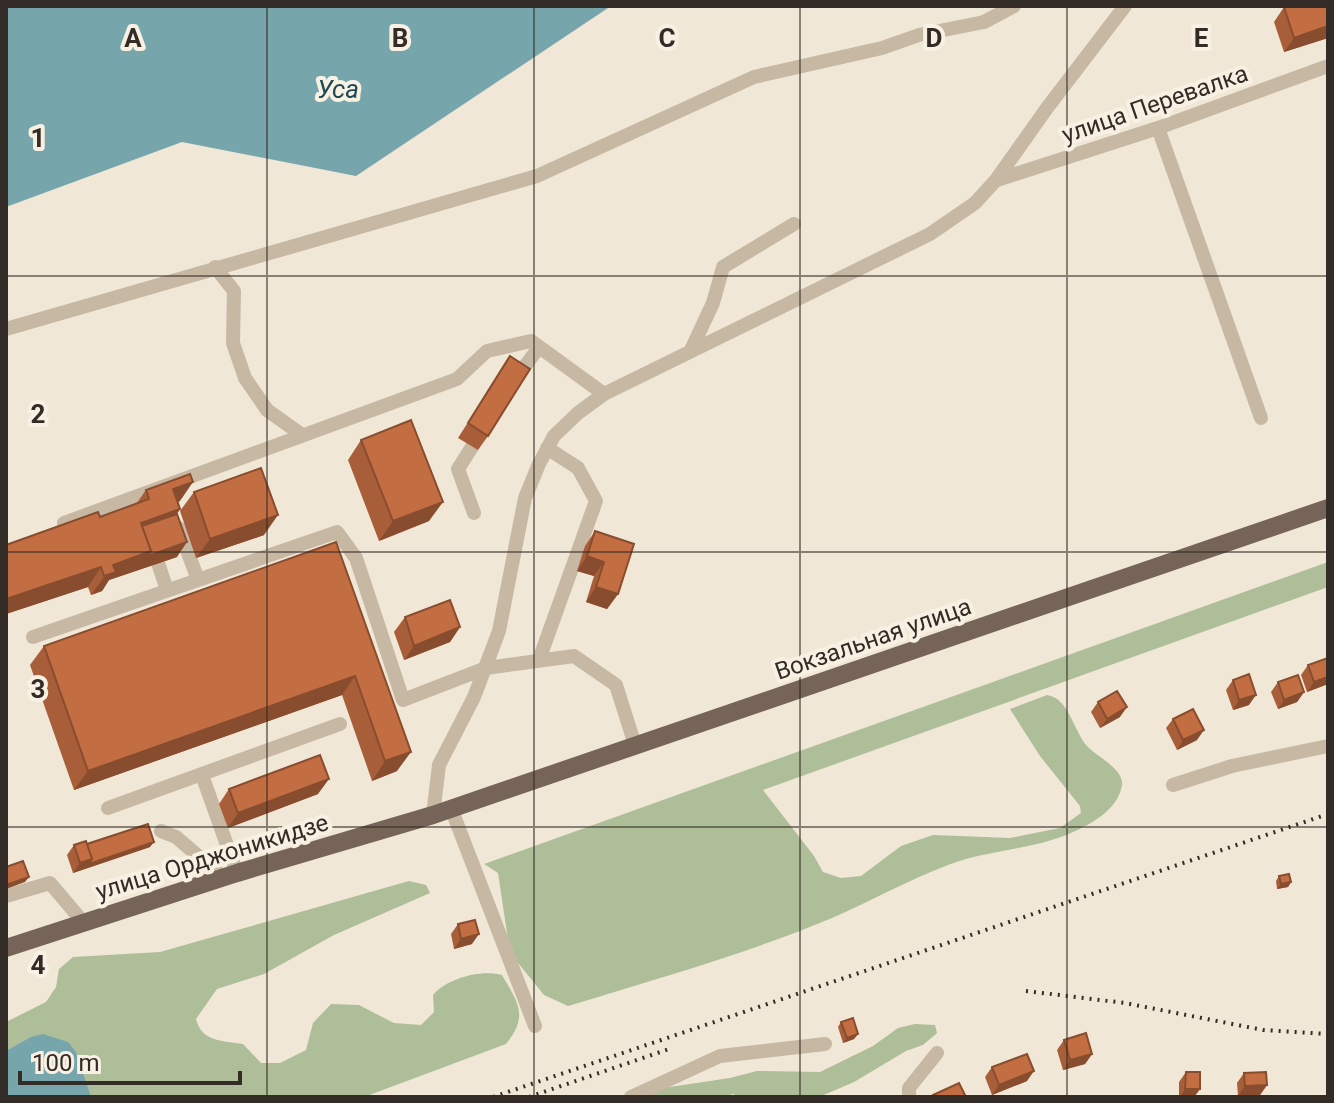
<svg xmlns="http://www.w3.org/2000/svg" width="1334" height="1103" font-family="Roboto,sans-serif">
<style>
.green{fill:#aebe98}
.water{fill:#77a5ac}
.lines{fill:none;stroke-linecap:round;stroke-linejoin:round}
.minor{stroke:#c7b8a4;stroke-width:14}
.major{stroke:#756457;stroke-width:18}
.rail{stroke:#332b25;stroke-width:4;stroke-dasharray:2 6;stroke-linecap:butt}
.wall{fill:#a85f39}
.shaded-wall{fill:#884d2e}
.building{fill:#c36e42;stroke:#884d2e;stroke-width:2}
.grid{fill:none;stroke:#332b25;stroke-width:2;stroke-opacity:0.55}
.labels{text-anchor:middle;dominant-baseline:central;stroke-width:8;stroke-linejoin:round;paint-order:stroke}
.street-label{font-size:24px;fill:#332b25;stroke:#f8f1e3}
.water-label{font-size:26px;font-style:italic;fill:#1c4a53;stroke:#f8f1e3}
.grid-label{font-size:26px;text-anchor:middle;font-weight:bold;fill:#332b25;stroke:#f8f1e3;stroke-width:8;stroke-linejoin:round;paint-order:stroke}
</style>
<rect width="100%" height="100%" fill="#f0e7d7"/>
<path class="green" d="M1328 562V587L763 790 814 856 823 872 841 878 861 876 901 846 933 835 1010 838 1060 828 1081 813 1080 806 1040 756 1010 709 1047 695C1069 698 1074 732 1087 746 1096 756 1124 769 1122 785 1118 810 1091 824 1071 833 1032 850 987 850 948 865 908 880 871 901 832 918 746 954 656 979 568 1006L544 995 510 953 498 873 484 864Z
M409 881 426 885 430 893 334 935 264 974 217 989 196 1019C201 1042 224 1041 243 1044L261 1063H280L306 1050 313 1023 331 1004 359 1005 394 1023 421 1025 434 1012 433 995C447 978 482 969 502 975 518 1003 529 1016 506 1044L364 1097H6V1022L46 1002 56 987 59 969 73 957 160 952Z
M915 1024 935 1025 937 1033 923 1045 906 1051 854 1082 819 1097H740L733 1094 722 1097H641L663 1088 730 1078 757 1071 820 1072 873 1046 898 1028Z"/>
<path class="water" d="M6 6H611L356 176 182 142 6 207Z
M43 1034 68 1042 76 1052 91 1097H6V1051L31 1037Z"/>
<g class="lines">
<path class="minor" d="M1158 128 1261 418
M997 180 1158 128 1328 66
M215 267 234 291 233 343 245 378 267 410 302 435
M6 329 537 176 754 77 882 48 919 35 984 22 1014 6
M691 350 713 303 723 267 794 224
M515 380 539 347
M472 447 458 469 474 513
M64 523 457 379 487 351 531 341 604 394
M179 528 198 580
M158 563 167 590
M33 637 337 532 356 558 403 700 486 668 574 656 616 685 635 745
M539 660 596 501 578 468 547 448
M202 775 237 873
M1173 785 1232 766 1328 746
M108 808 340 724
M451 808 535 1026
M433 815 439 765 474 697 499 631 525 498 539 464 554 436 578 413 604 394 930 234 975 203 996 180 1047 108 1125 6
M161 831 176 837 224 878
M6 896 50 883 83 922
M631 1097 720 1056 825 1044
M909 1097V1088L937 1053"/>
<path class="major" d="M6 948 237 873 433 815 1328 508"/>
<path class="rail" d="M1026 991 1125 1003 1263 1030 1328 1034
M493 1097 1328 814
M529 1097 672 1048"/>
</g>
<path class="wall" d="M1328 6V38L1284 52 1274 22 1284 7Z
M510 356 488 436 478 450 458 438Z
M361 440 429 521 379 541 348 460Z
M146 490 180 501 178 502 180 509 177 514V557L109 580 102 591 91 595 88 587 6 614V545L100 517 136 504Z
M194 492 264 535 196 558 180 511Z
M595 531 618 594 607 609 586 602 594 576 577 571 585 546Z
M336 542 397 771 372 781 342 695 74 790 30 665 44 646Z
M405 617 460 627 450 642 404 660 394 632Z
M1308 665 1328 684 1307 692 1301 675Z
M1233 680 1249 705 1233 710 1226 690Z
M1278 682 1304 692 1297 702 1278 709 1271 692Z
M1098 702 1120 717 1100 728 1091 712Z
M1173 719 1197 740 1177 750 1166 728Z
M229 789 318 794 228 828 219 804Z
M87 844 150 847 73 873 67 855 74 845Z
M1279 876 1291 882 1288 887 1277 889 1276 881Z
M458 924 472 944 454 949 451 934Z
M841 1022 858 1034 854 1039 843 1043 838 1027Z
M1064 1040 1092 1054 1085 1064 1063 1070 1057 1050Z
M992 1067 1027 1081 992 1095 985 1077Z
M1186 1072 1200 1089 1194 1097H1179V1082Z
M1244 1073 1267 1085 1260 1095 1238 1096 1237 1083Z"/>
<path class="shaded-wall" d="M1328 26V38L1284 52 1294 38Z
M193 482 180 501 159 509 173 489Z
M443 502 429 521 379 541 393 521Z
M180 509 166 528 141 537V523Z
M278 515 264 535 196 558 210 539Z
M187 542 177 557 109 580 102 591 91 595 113 565 151 551Z
M587 556 604 562 594 576 577 571Z
M101 567 88 587 6 614V599Z
M596 587 618 594 607 609 586 602Z
M460 627 450 642 404 660 414 646Z
M355 676 342 695 74 790 88 771Z
M1328 677V684L1307 692 1314 682Z
M1304 692 1297 702 1278 709 1284 700Z
M1256 695 1249 705 1233 710 1239 700Z
M1127 707 1120 717 1100 728 1107 719Z
M1204 730 1197 740 1177 750 1183 740Z
M411 752 397 771 372 781 385 761Z
M329 779 318 794 228 828 238 813Z
M154 842 150 847 73 873 80 863Z
M29 877 25 882 6 889V885Z
M1291 882 1288 887 1277 889 1281 884Z
M479 934 472 944 454 949 461 939Z
M858 1034 854 1039 843 1043 847 1038Z
M1092 1054 1085 1064 1063 1070 1070 1060Z
M1034 1071 1027 1081 992 1095 999 1085Z
M1267 1085 1260 1095 1238 1096 1245 1086Z
M1185 1089H1200L1194 1097H1180Z"/>
<path class="building" d="M1287 6H1328V26L1294 38 1284 7Z
M510 356 530 369 488 436 468 423Z
M411 420 443 502 393 521 361 440Z
M261 468 278 515 210 539 194 492Z
M190 474 193 482 173 489 180 509 141 523 151 551 113 565 116 572 104 576 101 567 6 599V545L98 512 100 517 149 499 146 490Z
M177 514 187 542 148 556 151 551 142 526Z
M595 531 634 544 618 594 596 587 604 562 587 556Z
M336 542 411 752 385 761 355 676 88 771 44 646Z
M450 600 460 627 414 646 405 617Z
M1328 658V677L1314 682 1308 665Z
M1249 674 1256 695 1239 700 1233 680Z
M1298 675 1304 692 1284 700 1278 682Z
M1117 691 1127 707 1107 719 1098 702Z
M1193 709 1204 730 1183 740 1173 719Z
M320 755 329 779 238 813 229 789Z
M148 824 154 842 89 864 92 859 87 844Z
M86 841 92 859 80 863 74 845Z
M23 861 29 877 6 885V867Z
M1289 874 1291 882 1281 884 1279 876Z
M475 920 479 934 461 939 458 924Z
M853 1018 858 1034 847 1038 841 1022Z
M1086 1033 1092 1054 1070 1060 1064 1040Z
M1027 1054 1034 1071 999 1085 992 1067Z
M1186 1072H1200V1089H1185Z
M1266 1072 1267 1085 1245 1086 1244 1073Z
M959 1083 966 1097H934L933 1095Z"/>
<path class="grid" d="M267 6V1097M534 6V1097M800 6V1097M1067 6V1097M6 276H1328M6 552H1328M6 827H1328"/>
<g class="labels">
<g class="street-label">
<text transform="translate(1155 104) rotate(-19)">улица Перевалка</text>
<text transform="translate(873 639) rotate(-19)">Вокзальная улица</text>
<text transform="translate(212 857) rotate(-17)">улица Орджоникидзе</text>
</g>
<g class="water-label">
<text x="338" y="89">Уса</text>
</g>
</g>
<g class="grid-label">
<text x="133" y="47">A</text>
<text x="400" y="47">B</text>
<text x="667" y="47">C</text>
<text x="934" y="47">D</text>
<text x="1201" y="47">E</text>
<text x="38" y="147">1</text>
<text x="38" y="423">2</text>
<text x="38" y="698">3</text>
<text x="38" y="974">4</text>
</g>
<rect width="1334" height="1103" fill="none" stroke="#332b25" stroke-width="16"/>
<path d="M20 1071v12h220v-12" fill="none" stroke="#332b25" stroke-width="4"/>
<text x="32" y="1071" font-size="24" fill="#332b25" stroke="#f8f1e3" stroke-width="6" paint-order="stroke">100 m</text>
</svg>
